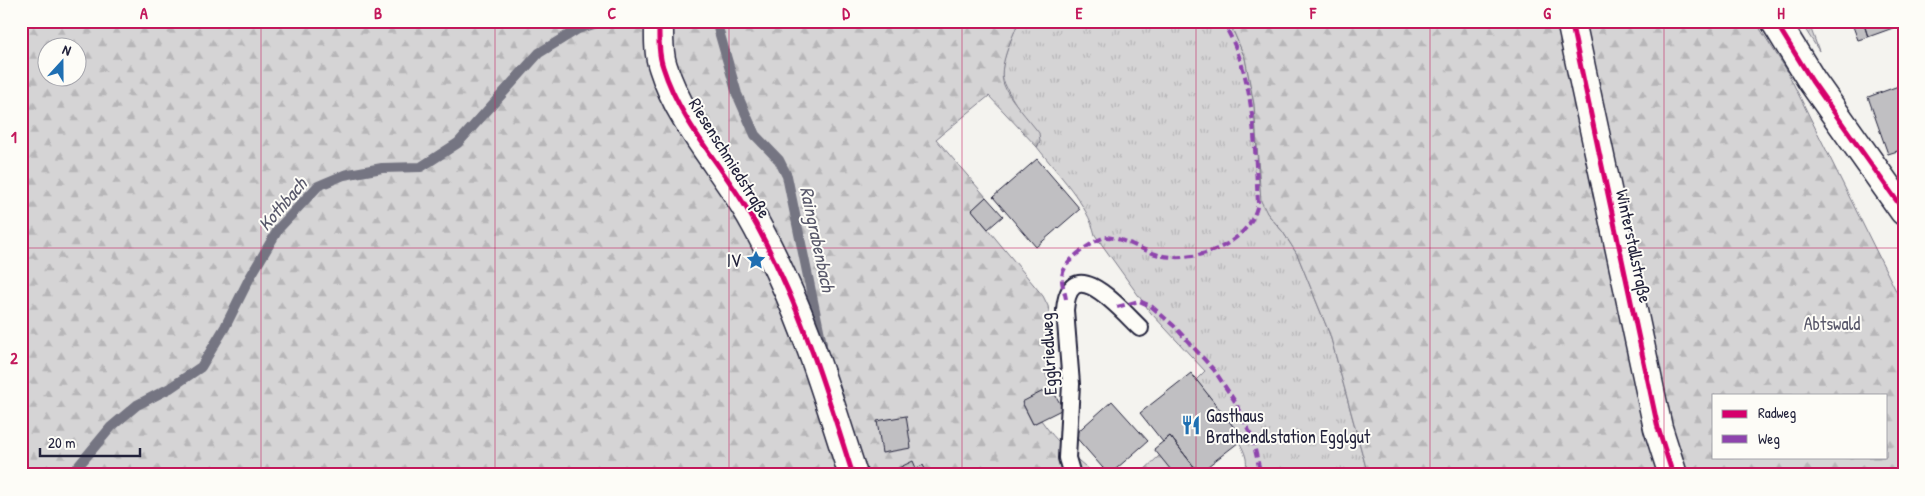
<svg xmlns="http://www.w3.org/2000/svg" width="1925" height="496" font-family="'Patrick Hand',sans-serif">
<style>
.grass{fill:url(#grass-tufts);stroke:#7c7b88}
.forest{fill:url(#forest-firs);stroke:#7c7b88;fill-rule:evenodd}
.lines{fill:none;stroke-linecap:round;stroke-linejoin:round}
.stream{stroke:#757582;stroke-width:10}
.building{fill:#c0bfc2;stroke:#22223b}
.service-casing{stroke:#22223b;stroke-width:20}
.minor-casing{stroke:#22223b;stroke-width:31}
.tertiary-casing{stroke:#22223b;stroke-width:31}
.service{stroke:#fdfcf7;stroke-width:16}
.minor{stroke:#fdfcf7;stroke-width:28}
.tertiary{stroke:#fdfcf7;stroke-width:28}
.quiet{stroke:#8e44ad;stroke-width:4;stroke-dasharray:8 4;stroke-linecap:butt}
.cycleway-casing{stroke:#fdfcf7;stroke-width:8}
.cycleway{stroke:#d6006c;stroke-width:5}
.grid{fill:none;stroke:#c2185b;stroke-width:1;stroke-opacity:0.55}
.labels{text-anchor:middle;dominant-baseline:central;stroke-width:4;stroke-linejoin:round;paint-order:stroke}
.street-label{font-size:18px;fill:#22223b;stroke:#fdfcf7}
.poi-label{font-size:18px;fill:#22223b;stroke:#fdfcf7;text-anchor:end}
.park-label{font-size:18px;fill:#585769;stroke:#fdfcf7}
.water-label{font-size:19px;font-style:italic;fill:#59596b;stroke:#fdfcf7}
.neatline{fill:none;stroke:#c2185b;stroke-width:2}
.grid-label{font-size:16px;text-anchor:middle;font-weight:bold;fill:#c2185b}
</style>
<defs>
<pattern id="grass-tufts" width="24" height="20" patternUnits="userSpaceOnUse" patternTransform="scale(1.25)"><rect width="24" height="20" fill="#d5d4d5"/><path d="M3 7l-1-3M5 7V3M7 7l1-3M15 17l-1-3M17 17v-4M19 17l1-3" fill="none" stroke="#b7b6b8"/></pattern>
<pattern id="forest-firs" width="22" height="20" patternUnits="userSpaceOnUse" patternTransform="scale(1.25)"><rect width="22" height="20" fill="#d5d4d5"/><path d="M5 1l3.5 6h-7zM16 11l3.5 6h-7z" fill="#b7b6b8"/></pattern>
</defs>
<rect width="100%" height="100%" fill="#f4f3ef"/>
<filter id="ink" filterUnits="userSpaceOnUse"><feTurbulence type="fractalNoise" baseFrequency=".02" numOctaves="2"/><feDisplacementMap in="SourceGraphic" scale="10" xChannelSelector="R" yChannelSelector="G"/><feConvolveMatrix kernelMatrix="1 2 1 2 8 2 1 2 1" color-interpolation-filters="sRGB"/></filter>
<g filter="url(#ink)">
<path class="grass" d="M1019 21H1229L1245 58 1254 104 1259 184 1267 213 1283 232 1297 254 1330 335 1368 475H1243C1250 464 1245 452 1239 442L1243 438 1196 380 1205 371 1151 313 1095 235C1088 204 1057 173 1037 147L1040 141C1031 126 1002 88 1002 73 1003 56 1012 37 1019 21Z
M1800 21H1808L1819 51Z"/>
<path class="forest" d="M21 21H1019C1012 38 997 68 1004 85 1008 97 1030 121 1039 133L1040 141 1037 147 989 96 936 139 986 197 972 210 1043 296 1048 306 1051 322 1046 375 1051 387 1022 403 1033 424 1041 420C1056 442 1076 459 1096 475H21ZM48 48H78V78H48Z
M1229 21H1755L1786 69 1904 307V475H1368L1330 335 1297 254 1283 232 1267 213 1261 201 1254 104 1245 58ZM1714 395H1886V457H1714Z
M1160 455 1173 472 1172 475H1139Z"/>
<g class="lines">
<path class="stream" d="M716 21 737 94 755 135 779 160 787 176 822 344
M71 475 111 427 137 405 170 388 201 367 225 327 249 279 279 228 318 186 344 175 382 168 421 167 458 143 539 53 578 29 603 21"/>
</g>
<path class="building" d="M1851 21H1863L1868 37 1858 40Z
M1863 21H1904V24L1868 37Z
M1904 84V149L1888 154 1868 97Z
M1037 159 1080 209 1036 247 993 197Z
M986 197 1003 216 988 229 972 210Z
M1191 373 1243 439 1199 473 1170 436 1163 442 1140 413Z
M1051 387 1063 409 1033 424 1022 402Z
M1112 401 1148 441 1109 475 1074 435Z
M906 416 911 448 882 453 877 421Z
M1170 436 1199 473 1197 475H1175L1154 449Z
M913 461 916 468 923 465 928 475H884Z"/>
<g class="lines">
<defs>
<path id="service" d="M1072 475 1067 458 1071 384 1065 310C1070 249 1122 311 1140 328"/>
<path id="minor" d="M659 21C659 36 658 53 663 67 679 118 716 159 744 204 758 226 770 251 781 275 811 339 831 407 853 475"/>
<path id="tertiary" d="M1571 21 1658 428 1673 475
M1775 21 1812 81 1904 211"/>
</defs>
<use href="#service" class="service-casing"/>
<use href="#minor" class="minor-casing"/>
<use href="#tertiary" class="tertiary-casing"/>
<use href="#service" class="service"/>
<use href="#minor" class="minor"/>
<use href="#tertiary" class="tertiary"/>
<path class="quiet" d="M1066 299C1065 292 1061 283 1062 276 1065 259 1090 243 1105 237 1125 238 1140 250 1159 255 1197 264 1250 244 1258 203 1254 142 1256 75 1222 21
M1117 307 1139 301 1151 306 1174 326 1214 370 1234 400 1252 437 1261 475"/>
<defs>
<path id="cycleway" d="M659 21C659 36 658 53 663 67 679 118 716 159 744 204 758 226 770 251 781 275 811 339 831 407 853 475
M1571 21 1658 428 1673 475
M1775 21 1812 81 1904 211"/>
</defs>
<use href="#cycleway" class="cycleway-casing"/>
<use href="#cycleway" class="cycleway"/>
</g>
</g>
<path class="grid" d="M261 21V475M495 21V475M729 21V475M962 21V475M1196 21V475M1430 21V475M1664 21V475M21 248H1904"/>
<defs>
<symbol id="sight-bare" viewBox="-9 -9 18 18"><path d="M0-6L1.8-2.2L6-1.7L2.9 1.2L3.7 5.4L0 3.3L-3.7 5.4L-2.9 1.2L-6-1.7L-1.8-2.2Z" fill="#1f6fb2" stroke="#fdfcf7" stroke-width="2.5" paint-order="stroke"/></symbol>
<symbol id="restaurant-bare" viewBox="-9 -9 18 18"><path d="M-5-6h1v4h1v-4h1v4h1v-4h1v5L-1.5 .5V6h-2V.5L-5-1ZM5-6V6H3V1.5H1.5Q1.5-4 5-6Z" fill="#1f6fb2" stroke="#fdfcf7" stroke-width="2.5" paint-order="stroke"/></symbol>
</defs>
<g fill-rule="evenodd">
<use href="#sight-bare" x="742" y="246" width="28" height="28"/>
<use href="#restaurant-bare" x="1177" y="411" width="28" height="28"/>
</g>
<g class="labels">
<g class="street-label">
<text transform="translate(730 158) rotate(58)">Riesenschmiedstraße</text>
<text transform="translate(1634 246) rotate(78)">Winterstallstraße</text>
<text transform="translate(1048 354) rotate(-93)">Egglriedlweg</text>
</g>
<g class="poi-label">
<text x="741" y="260">IV</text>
<text x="1206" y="415" text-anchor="start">Gasthaus<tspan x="1206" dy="21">Brathendlstation Egglgut</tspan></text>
</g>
<g class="park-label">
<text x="1832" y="323">Abtswald</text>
</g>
<g class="water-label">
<text transform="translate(282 204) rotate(-49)">Kothbach</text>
<text transform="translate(818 239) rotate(78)">Raingrabenbach</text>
</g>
</g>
<rect width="1925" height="496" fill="none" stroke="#fdfcf7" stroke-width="55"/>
<rect x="1712" y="394" width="175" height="65" fill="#fdfcf7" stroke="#a5a5ac"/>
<rect x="1722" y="410" width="25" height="8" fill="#d6006c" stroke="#a5a5ac"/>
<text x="1758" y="418" font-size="15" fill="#22223b">Radweg</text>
<rect x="1722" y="435" width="25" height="8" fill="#8e44ad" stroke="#a5a5ac"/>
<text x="1758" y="444" font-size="15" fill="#22223b">Weg</text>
<g transform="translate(62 62) rotate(21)"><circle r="24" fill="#fdfcf7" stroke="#a5a5ac"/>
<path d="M0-4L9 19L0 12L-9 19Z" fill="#1f6fb2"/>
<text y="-8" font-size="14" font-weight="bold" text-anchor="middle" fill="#22223b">N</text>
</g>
<path d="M40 448v8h100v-8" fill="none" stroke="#22223b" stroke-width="2.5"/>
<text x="48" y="448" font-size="15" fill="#22223b" stroke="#fdfcf7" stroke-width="4" paint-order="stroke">20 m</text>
<rect x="28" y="28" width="1870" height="440" class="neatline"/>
<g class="grid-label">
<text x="144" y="19">A</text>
<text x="378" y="19">B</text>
<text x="612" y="19">C</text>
<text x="846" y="19">D</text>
<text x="1079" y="19">E</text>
<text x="1313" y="19">F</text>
<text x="1547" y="19">G</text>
<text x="1781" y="19">H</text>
<text x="14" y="143">1</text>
<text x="14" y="364">2</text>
</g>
</svg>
